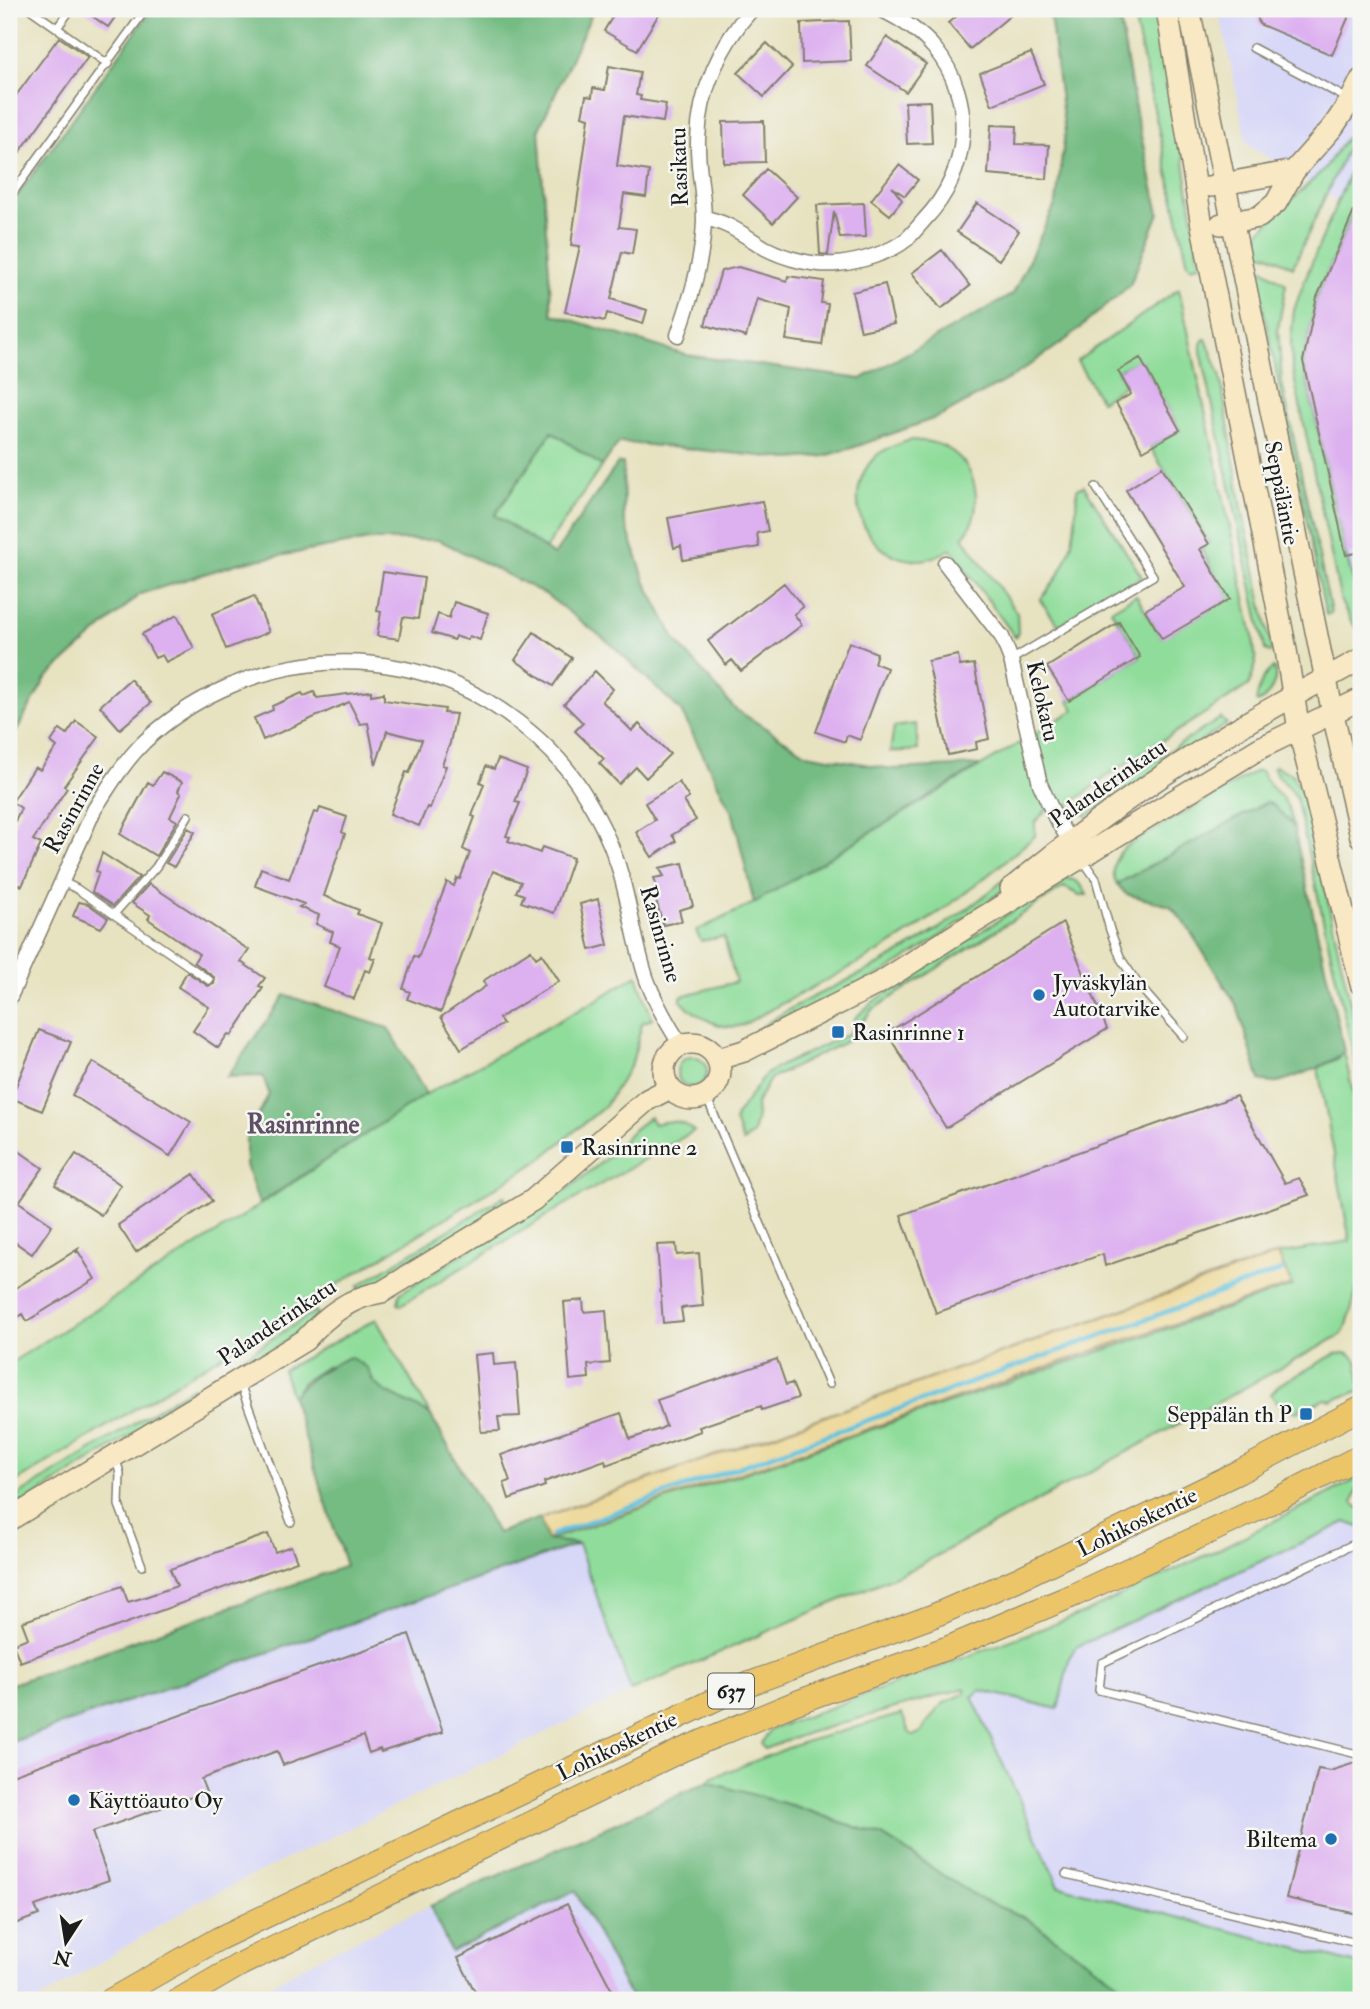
<svg xmlns="http://www.w3.org/2000/svg" width="1370" height="2009" font-family="'IM FELL Double Pica',serif">
<style>
.built{fill:#d7d7f8}
.green{fill:#90dd9b;stroke:#567c5c;stroke-width:2}
.forest{fill:#74bc83;stroke:#486c50;stroke-width:2}
.sand{fill:#eeda9e;stroke:#857b5d;stroke-width:2}
.lines{fill:none;stroke-linecap:round;stroke-linejoin:round}
.stream{stroke:#60c3df;stroke-width:5}
.building{fill:#ddb1f0}
.lane-casing{stroke:#827f6e;stroke-width:10}
.street-casing{stroke:#827f6e;stroke-width:17}
.secondary-casing{stroke:#827f6e;stroke-width:24}
.primary-casing{stroke:#827f6e;stroke-width:25}
.lane{stroke:#fff;stroke-width:7}
.street{stroke:#fff;stroke-width:14}
.secondary{stroke:#f8e8c3;stroke-width:21}
.primary{stroke:#edc569;stroke-width:23}
.poi-dot{fill:#1f6fb2;stroke:#f6f6f2;stroke-width:2.5}
.labels{text-anchor:middle;dominant-baseline:central;stroke-width:5;stroke-linejoin:round;paint-order:stroke}
.shield{fill:#f6f6f2;stroke:#5d5d5c;stroke-width:2}
.shield-label{font-size:21px;font-weight:bold;fill:#1c1c1c}
.street-label{font-size:23px;fill:#1c1c1c;stroke:#f6f6f2}
.poi-label{font-size:23px;fill:#1c1c1c;stroke:#f6f6f2;text-anchor:start}
.quarter-label{font-size:26px;font-weight:bold;fill:#605066;stroke:#f6f6f2}
</style>
<rect width="100%" height="100%" fill="#f6f6f2"/>
<filter id="ink" filterUnits="userSpaceOnUse"><feTurbulence type="fractalNoise" baseFrequency=".0143" numOctaves="2"/><feDisplacementMap in="SourceGraphic" scale="14" xChannelSelector="R" yChannelSelector="G"/><feConvolveMatrix kernelMatrix="1 2 1 2 8 2 1 2 1" color-interpolation-filters="sRGB"/></filter>
<filter id="wash" filterUnits="userSpaceOnUse"><feTurbulence type="fractalNoise" baseFrequency=".00686" numOctaves="4" result="noise"/><feDisplacementMap in="SourceGraphic" scale="28" xChannelSelector="R" yChannelSelector="G"/><feGaussianBlur stdDeviation="1.57" result="paint"/><feColorMatrix in="noise" values="0 0 0 0 0 0 0 0 0 0 0 0 0 0 0 0 0 1.4 0 .05"/><feComposite in="paint" operator="in"/></filter>
<g filter="url(#wash)">
<rect width="100%" height="100%" fill="#e7e2c0"/>
<path class="built" d="M1219 9H1361V623L1348 595 1303 362 1317 297 1354 211 1247 144Z
M1347 1521 1361 1528V1965L1059 1885 972 1696 980 1690 1070 1656 1078 1646Z
M578 1544 631 1691 198 1902 39 2000H9V1743Z
M575 1891 632 2000H245L324 1955 430 1906 451 1951Z"/>
<path class="green" d="M1136 9H1160L1200 264 1191 267 1188 264 1135 22Z
M1353 128 1356 129 1293 267 1267 254 1253 253 1256 238 1262 229 1324 169Z
M1361 145V180L1356 194 1354 211 1317 297 1303 362 1346 555 1355 586 1361 596V633L1352 623 1341 602 1292 367 1291 338 1294 310 1305 279Z
M1255 268 1263 269 1286 284 1278 329 1282 383 1331 613 1326 615Z
M1179 289 1253 636 1256 664 1249 685 1110 774 1063 810 1056 800 1035 822V836C986 878 936 918 880 951 835 977 788 999 743 1025 721 1032 697 1016 681 1001V996L736 982 724 937 701 941 696 931 754 903 1074 710 1069 701 1140 657 1111 610 1136 595 1162 638 1229 599 1201 549 1209 543 1150 447 1180 430 1140 359 1118 371 1125 385 1101 401 1077 361Z
M1204 339H1206L1220 374 1242 510 1272 651 1270 652 1265 650 1201 351V344Z
M552 432 602 466 545 549 495 515Z
M910 440C925 441 940 442 953 452 979 471 984 513 963 537L1017 613 1018 633 1015 637 951 549C942 554 932 559 921 560 865 563 837 494 876 456 884 448 900 444 910 440Z
M1084 486 1142 577 1059 626 1040 600C1073 562 1075 538 1077 489Z
M1274 668C1279 680 1269 697 1258 703L1256 701C1260 687 1261 675 1274 668Z
M1221 718 1227 724 1087 816 1084 815 1082 812 1086 804Z
M916 724 918 750 890 752 894 727Z
M1275 766 1292 774 1305 798 1361 1052V1090L1296 797C1289 786 1279 780 1273 768Z
M1256 771H1261C1272 796 1287 791 1293 825L1267 802 1117 884C1109 870 1114 858 1125 847Z
M1032 859 1014 882 934 941 883 973 751 1039 750 1036C788 1004 838 987 882 963 933 935 984 899 1027 860Z
M1063 878C1076 879 1081 883 1087 895H1079L1064 887 872 1010 860 1025 857 1036 770 1079 756 1104 757 1116 753 1134 743 1142 735 1122 736 1116 765 1075 782 1065 848 1034 854 1028V1019L873 1002Z
M637 975 652 1019 642 1023 632 1063 605 1106 537 1162 9 1486V1364L243 1216 426 1094 595 1001Z
M1344 1051 1361 1131V1275L1347 1325 1341 1335 916 1567 631 1691 578 1544 548 1540 1292 1286 1278 1254 1350 1241 1318 1068 1339 1058Z
M677 1072a15 15 0 1 1 30 0a15 15 0 1 1-30 0Z
M650 1117 654 1124C671 1120 680 1119 694 1131L563 1206 401 1305 398 1304 400 1293 569 1188 608 1157 634 1129Z
M504 1196 508 1205 376 1285 360 1290 358 1286Z
M316 1311 319 1316 290 1339 210 1387 208 1379Z
M376 1319 430 1414 386 1392 374 1383 367 1368 327 1366 304 1381 292 1397 283 1370Z
M1346 1353 1353 1356 1357 1361 1361 1390 1331 1401 1325 1399 1311 1406 1309 1403 1300 1408 1301 1411C1290 1414 1276 1404 1271 1394L1280 1384 1335 1354Z
M193 1387 199 1392 9 1512V1501Z
M1361 1477 1353 1503 1359 1508 1361 1507V1528L1346 1522 1078 1646 1070 1656 1058 1709 980 1690 972 1697 1059 1886 1361 1965V2000H1142L1026 1918 982 1900 882 1836 794 1806 707 1782 713 1777 801 1743 902 1714 909 1732 914 1736 921 1732 937 1710 944 1703 965 1693V1688L808 1733 764 1749 761 1744 770 1730 1084 1613 1221 1548Z"/>
<path class="forest" d="M152 9H594L539 129 552 314 686 355 861 379 1013 294 1056 203 1065 133 1050 15 1044 9H1118L1137 119 1159 213 1130 285 1067 339 1014 376 941 416 852 448 825 456 790 459 619 442 602 466 552 432 495 515 554 555 618 463H623L624 519 645 581 676 641 735 709 807 754 892 769 981 765 754 903 733 814 681 711 611 644 545 594 439 540H369L239 563 140 594 46 678 9 744V207Z
M1267 802 1273 805 1293 825 1344 1051C1336 1062 1285 1082 1271 1083 1269 1083 1261 1081 1260 1080L1237 1006 1185 923 1170 906 1126 894 1117 884Z
M285 995 388 1028 426 1094 259 1204 246 1165V1139L269 1094 263 1076 227 1077Z
M350 1357 367 1368 374 1383 386 1392 430 1414 497 1533 540 1518 548 1540 578 1544 9 1743V1685L346 1566 292 1397C308 1377 326 1367 350 1357Z
M707 1782 794 1806 882 1836 982 1900 1026 1918 1142 2000H632L575 1891 451 1952 430 1906Z"/>
<path class="sand" d="M1278 1254 1292 1285 1116 1343 547 1540 540 1518Z"/>
<g class="lines">
<path class="stream" d="M552 1535 1282 1270"/>
</g>
<g id="blocks">
<path class="building" d="M82 9H121L108 27Z
M617 9H651L659 14 637 50 604 31Z
M966 9H1018L970 49 948 23Z
M1256 9H1334L1349 16 1332 55 1259 24Z
M849 21 851 61 802 63 801 23Z
M59 37 88 57 9 167V105Z
M887 37 926 64 906 92 867 66Z
M767 43 792 67 764 97 738 73Z
M1031 53 1044 84 992 105 980 73Z
M609 66 640 72 636 95 641 96 640 100 666 104 663 122 624 116 617 166 649 171 646 197 624 194 619 227 636 229 632 254 622 252 611 299 647 310 643 324 607 313 605 321 565 312 580 246 571 245 589 118 582 116 586 96 592 97 593 88 605 90Z
M930 101 932 143 907 144 905 102Z
M764 121 765 162 724 163 723 122Z
M991 125 1017 126 1016 144 1049 145 1047 179 988 174Z
M899 165 918 180 905 196 892 187 902 200 890 215 871 200Z
M766 169 797 197 773 223 743 195Z
M1361 195V552L1346 555 1303 361 1317 297Z
M864 203 866 237 840 238 834 211 828 255 820 254 817 205Z
M977 203 1019 231 999 260 957 232Z
M942 250 970 286 941 309 912 273Z
M738 267 787 281 788 276 824 281 821 303 828 304 822 345 786 340 791 309 757 299 746 337 705 325 721 271Z
M885 284 894 324 861 331 852 292Z
M1140 358 1180 430 1143 451 1116 403 1131 394 1118 371Z
M1162 467 1209 544 1200 549 1230 599 1162 639 1145 610 1185 587 1126 490Z
M762 501 768 531 757 533 759 547 683 560 681 546 674 548 668 518Z
M383 572 424 578 418 619 403 617 399 639 377 636 381 612 377 611Z
M784 583 803 607 794 614 802 625 741 671 732 660 726 665 708 641Z
M254 596 269 632 226 649 212 614Z
M454 602 488 613 480 640 469 636 467 640 455 636 454 640 432 633 438 614 449 618Z
M177 615 194 648 166 662 162 655 155 658 142 634Z
M1119 622 1140 657 1069 701 1047 667Z
M534 632 572 658 553 686 515 660Z
M849 642 877 653 874 663 887 668 860 740 847 735 845 742 816 732Z
M958 655 960 666 974 664 989 739 976 742 977 749 948 755 928 661Z
M595 671 613 689 602 701 632 731 639 724 670 754 646 778 636 767 619 784 599 763 604 759 575 731 583 723 564 704Z
M130 679 151 703 120 729 100 706Z
M371 691V695L384 693V700L445 709 444 713 456 714 450 743 442 765 446 766 430 808 427 807 419 826 390 814 406 772 409 773 422 740 387 731 376 765 368 723 360 724 349 702 263 740 254 718 273 710 272 706 302 693 304 696 314 692 317 698Z
M76 721 99 737 64 786 67 788 33 840 41 844 22 886 9 881V834L21 808 12 802 35 767 40 770 57 747 51 742 60 729 67 734Z
M498 759 527 770 515 802 520 803 506 836 510 837 508 841 540 853 542 847 573 858 554 913 521 902 524 895 516 892 521 882 493 871 441 1012 407 999 410 992 403 989 414 956 418 958 447 882 454 886 457 878 460 879 470 853 463 849 475 817 472 816 484 784 480 782 486 766 494 769Z
M162 772 182 782 178 791 181 794 170 817 177 821 156 856 120 834 148 782 153 785Z
M679 782 689 798 684 801 696 820 672 835 676 841 652 857 636 832 655 820 645 803Z
M320 808 347 817 342 832 345 834 324 896 359 910 357 914 382 923 370 957 375 959 370 972 365 970 354 999 324 987 340 946 330 942 333 932 316 924 319 915 299 907 304 904 255 886 261 868 289 879 314 812 318 813Z
M188 828 195 832 174 867 166 863Z
M102 853 139 877 113 906 92 892 99 872 96 871Z
M683 863 693 906 679 910 682 921 663 925 653 889 657 888 654 878 664 876 659 868Z
M149 884 249 950 241 962 265 978 259 986 263 988 231 1036 228 1034 218 1048 193 1031 209 1007 178 987 187 972 208 986 214 984 215 978 194 962 199 954 148 919 150 915 132 903Z
M598 899 608 945 590 950 580 904Z
M79 902 88 904 108 918 101 928 73 916Z
M1063 923 1107 1029 946 1128 887 1033Z
M531 950 536 958 542 954 559 981 499 1018 503 1024 461 1049 441 1017 486 986 483 981Z
M39 1030 71 1042 42 1111 11 1098Z
M93 1062 191 1122 170 1156 72 1095Z
M1236 1096 1285 1183 1299 1178 1309 1195 1105 1266 1103 1254 936 1313 901 1215Z
M9 1144 43 1168 19 1202 52 1225 32 1254 9 1238Z
M76 1154 121 1185 101 1215 55 1185Z
M194 1174 212 1201 136 1252 118 1225Z
M676 1244 677 1255 699 1253 703 1306 681 1308 683 1321 663 1323 657 1245Z
M78 1249 76 1253 78 1251 95 1279 27 1321 23 1314 9 1323V1292Z
M583 1300 584 1312 606 1310 610 1363 588 1365 589 1378 570 1380 564 1302Z
M493 1353 494 1365 516 1363 520 1416 498 1417 500 1431 481 1432 474 1355Z
M777 1359 786 1385 792 1383 798 1398 762 1410 761 1406 699 1427 701 1431 606 1465 605 1460 544 1482 545 1486 509 1499 504 1483 510 1481 501 1455 621 1413 630 1439 660 1429 666 1426 657 1400Z
M268 1534 275 1552 291 1546 297 1561 20 1662 13 1644 28 1638 22 1622 122 1586 128 1602 142 1598 177 1586 170 1569Z
M409 1634 443 1732 381 1752 380 1749 369 1753 363 1736 283 1765 277 1751 201 1779 206 1792 92 1832 109 1880 35 1906 39 1915 9 1926V1776Z
M1361 1761V1915L1286 1898 1318 1769 1330 1771Z
M567 1904 617 2000H479L458 1958Z"/>
</g>
</g>
<g filter="url(#ink)">
<use href="#blocks" fill-opacity="0" stroke="#827f6e" stroke-width="2"/>
<g class="lines">
<defs>
<path id="lane" d="M30 9 108 64
M57 28 71 9
M1253 48 1361 106
M9 198 146 9
M1011 660 1153 576 1096 487
M1082 859 1096 879 1110 930 1121 959 1140 987 1184 1037
M61 881 77 889 209 980
M114 914 156 867 188 816
M706 1096 829 1384
M239 1381 291 1522
M116 1460 120 1473 119 1505 142 1566
M1361 1552 1352 1545 1102 1663 1099 1690 1361 1755
M1066 1874 1361 1944"/>
<path id="street" d="M704 218C728 222 745 236 765 248 786 259 814 266 837 264 859 262 890 253 907 239 913 233 919 226 925 219 969 173 977 101 935 49 920 31 901 19 880 9
M678 335C691 297 703 260 704 220 704 194 697 167 698 140 699 92 721 43 752 9
M945 563 1002 637 1011 660 1040 784 1056 819 1075 849
M9 999 94 810C109 786 124 762 144 742 237 655 377 636 487 701 526 725 562 756 585 795 598 816 609 839 617 862 630 901 634 942 647 980 656 1004 668 1025 681 1045"/>
<path id="secondary" d="M1167 9 1202 226 1286 650 1299 730 1361 984
M1189 9 1333 714 1361 837
M1212 186 1294 171
M1221 224 1259 217 1276 203 1294 171 1333 127 1351 100 1361 80
M1011 889C1087 825 1168 769 1253 719 1289 698 1325 679 1361 659
M664 1071a28 28 0 1 1 56 0a28 28 0 1 1-56 0Z
M718 1059 744 1051 881 982 964 929 1260 748 1361 699
M9 1520 305 1340C326 1316 350 1297 382 1292L533 1200 647 1100 670 1088"/>
<path id="primary" d="M111 2000 218 1939 743 1686 933 1616 1016 1580 1239 1472 1361 1408
M179 2000 241 1964 682 1750 795 1703 950 1647 1074 1595 1254 1511 1361 1456"/>
</defs>
<use href="#lane" class="lane-casing"/>
<use href="#street" class="street-casing"/>
<use href="#secondary" class="secondary-casing"/>
<use href="#primary" class="primary-casing"/>
<use href="#lane" class="lane"/>
<use href="#street" class="street"/>
<use href="#secondary" class="secondary"/>
<use href="#primary" class="primary"/>
</g>
</g>
<g class="poi-dot">
<circle cx="1039" cy="995" r="7"/>
<rect x="831" y="1025" width="14" height="14" rx="3.5"/>
<rect x="560" y="1140" width="14" height="14" rx="3.5"/>
<rect x="1299" y="1407" width="14" height="14" rx="3.5"/>
<circle cx="74" cy="1800" r="7"/>
<circle cx="1331" cy="1839" r="7"/>
</g>
<g class="labels">
<rect class="shield" x="708" y="1673.5" width="46" height="35" rx="5"/>
<g class="shield-label">
<text x="731" y="1691">637</text>
</g>
<g class="street-label">
<text transform="translate(679 167) rotate(-92)">Rasikatu</text>
<text transform="translate(1282 493) rotate(79)">Seppäläntie</text>
<text transform="translate(1043 701) rotate(77)">Kelokatu</text>
<text transform="translate(1108 783) rotate(-35)">Palanderinkatu</text>
<text transform="translate(74 808) rotate(-61)">Rasinrinne</text>
<text transform="translate(661 934) rotate(74)">Rasinrinne</text>
<text transform="translate(277 1322) rotate(-34)">Palanderinkatu</text>
<text transform="translate(1137 1522) rotate(-26)">Lohikoskentie</text>
<text transform="translate(617 1746) rotate(-26)">Lohikoskentie</text>
</g>
<g class="poi-label">
<text x="1053" y="982">Jyväskylän<tspan x="1053" dy="26">Autotarvike</tspan></text>
<text x="852" y="1032">Rasinrinne 1</text>
<text x="581" y="1147">Rasinrinne 2</text>
<text x="1292" y="1414" text-anchor="end">Seppälän th P</text>
<text x="88" y="1800">Käyttöauto Oy</text>
<text x="1317" y="1839" text-anchor="end">Biltema</text>
</g>
<g class="quarter-label">
<text x="303" y="1125">Rasinrinne</text>
</g>
</g>
<rect width="1370" height="2009" fill="none" stroke="#f6f6f2" stroke-width="35"/>
<g transform="translate(66 1942) rotate(192)" stroke="#f6f6f2" stroke-width="5" paint-order="stroke">
<path d="M0-5L12 26L0 18L-12 26Z" fill="#1c1c1c"/>
<text y="-10" font-size="19" font-weight="bold" text-anchor="middle" fill="#1c1c1c">N</text>
</g>
</svg>
